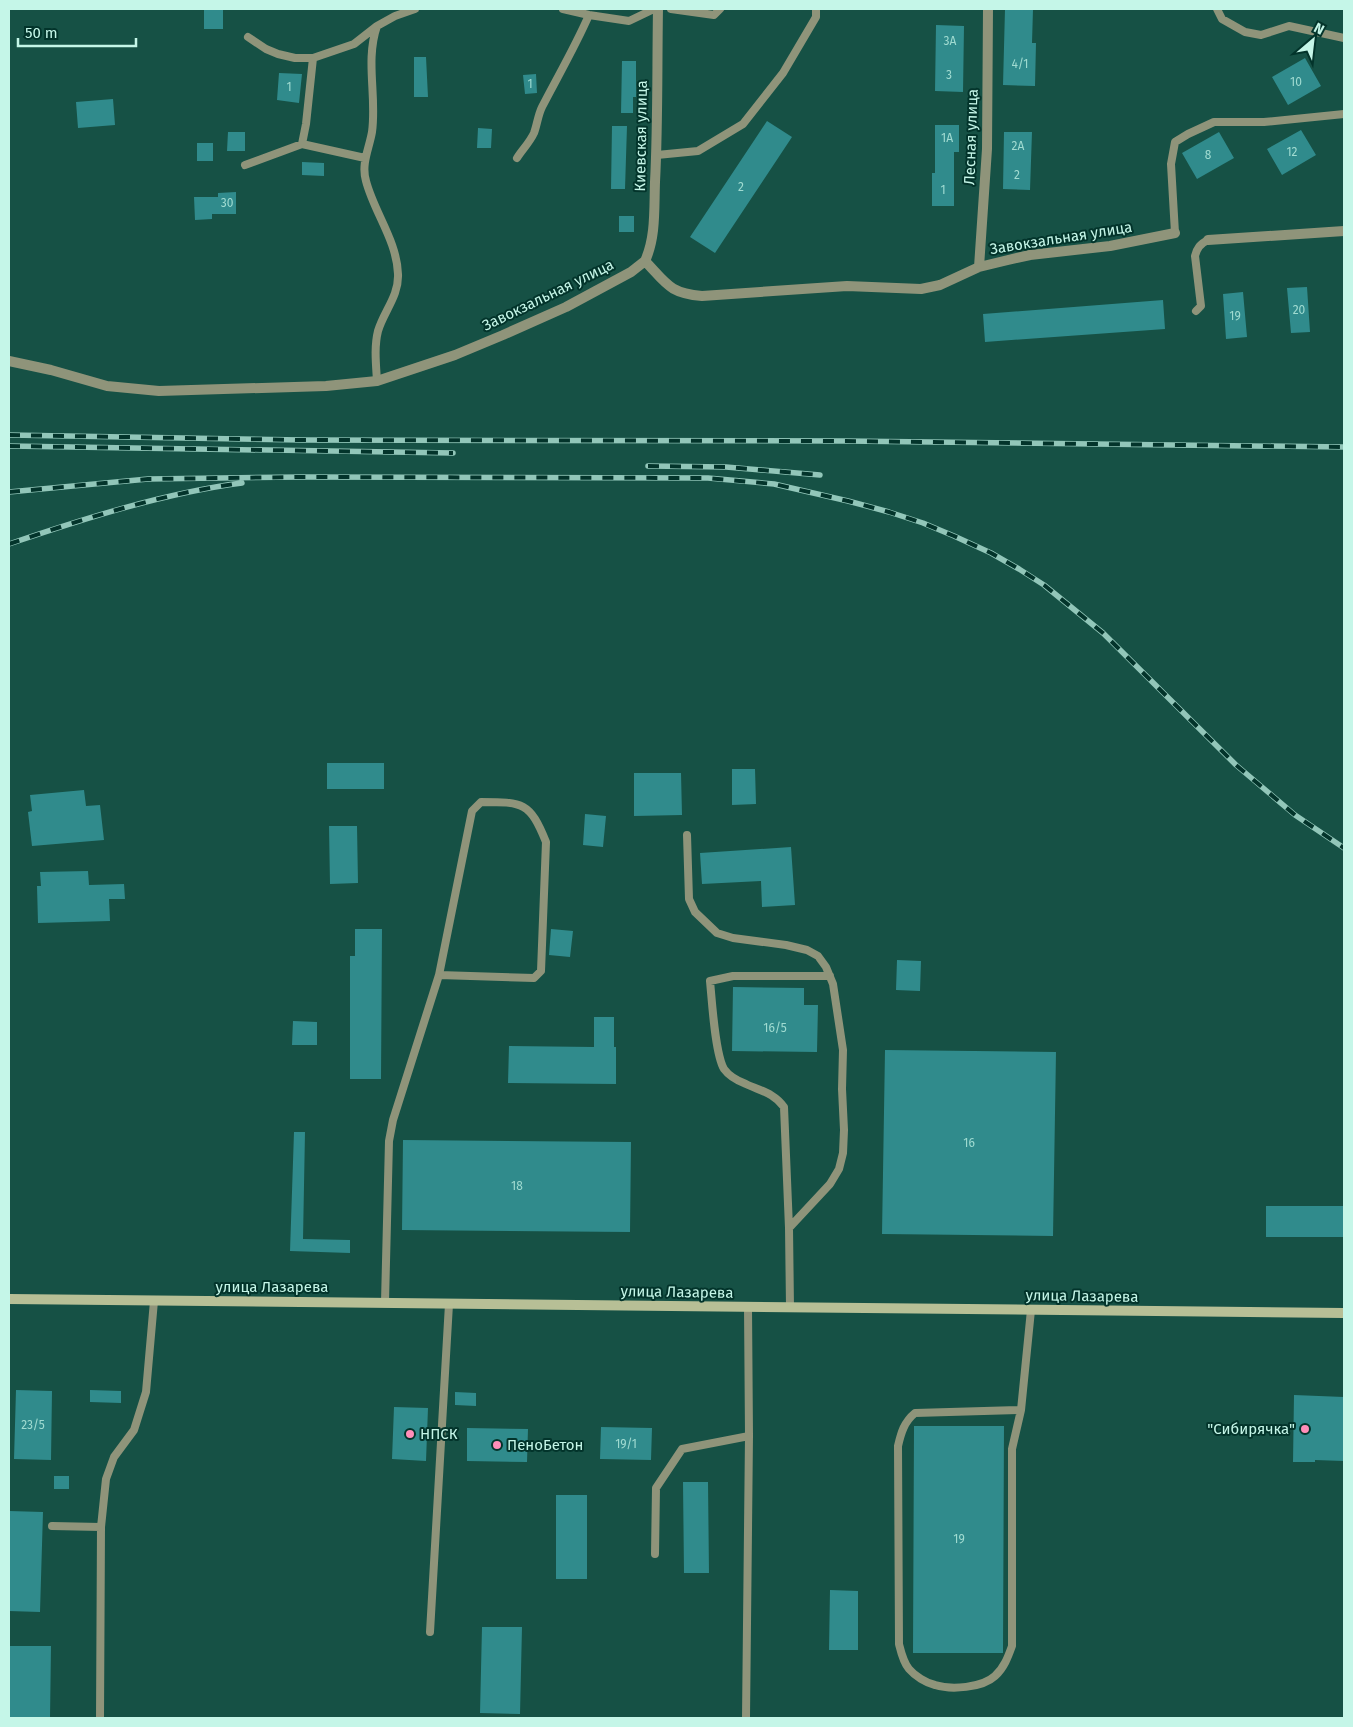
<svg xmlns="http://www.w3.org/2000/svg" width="1353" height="1727" font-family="'Fira Sans',sans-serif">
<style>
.building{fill:#308b8c}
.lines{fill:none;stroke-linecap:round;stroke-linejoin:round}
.lane{stroke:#8f947a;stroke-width:8}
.street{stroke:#8f947a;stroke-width:10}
.secondary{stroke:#b7bf96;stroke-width:10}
.rail-casing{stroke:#92c6b9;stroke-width:5.5}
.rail{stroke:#03342b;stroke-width:4;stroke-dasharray:11;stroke-linecap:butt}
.poi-dot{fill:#ff8eb9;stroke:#03342b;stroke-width:2}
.labels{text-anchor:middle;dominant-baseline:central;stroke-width:4;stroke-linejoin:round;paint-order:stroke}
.number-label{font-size:12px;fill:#a0dbd1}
.street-label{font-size:15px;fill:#c5f6e8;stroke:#03342b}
.poi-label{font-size:15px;fill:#c5f6e8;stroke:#03342b;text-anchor:start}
</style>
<rect width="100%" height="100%" fill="#165145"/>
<path class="building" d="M1005 9H1033L1032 43H1036L1035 86 1003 85Z
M204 10H223V29H204Z
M936 25 964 26 963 92 935 91Z
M414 57H426L428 97H414Z
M1305 58 1321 86 1288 105 1272 77Z
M622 61H636V97H633V113H621Z
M279 73 302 74 299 103 277 100Z
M536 74 537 93 525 94 523 75Z
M113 99 115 125 78 128 76 102Z
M767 121 792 137 715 253 690 237Z
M935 125H959V152H954V206H932V173H935Z
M612 126H627L625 189H611Z
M478 128 492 129 491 148H477Z
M1301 130 1316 155 1282 175 1267 149Z
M228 132H245V151H227Z
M1004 132H1032L1030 190 1003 189Z
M1219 132 1234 158 1197 179 1182 153Z
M197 143H213V161H197Z
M302 162 324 163V176L302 175Z
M236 192V214H212V219L195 220 194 197H218V193Z
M619 216H634V232H619Z
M1307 287 1310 332 1291 333 1287 288Z
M1243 292 1247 337 1226 339 1223 294Z
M1163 300 1165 329 985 342 983 314Z
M327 763H384V789H327Z
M732 769H755L756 804 732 805Z
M634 773H681L682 815 634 816Z
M84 790 86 806 100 805 104 840 32 846 28 812 32 811 30 795Z
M585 814 606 816 603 847 583 845Z
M329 826H357L358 883 330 884Z
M791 847 795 905 762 907 761 881 702 884 700 853Z
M88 871 89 885 124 884 125 899H109L110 921 38 923 37 886H41L40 872Z
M355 929H382L381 1079H350V956H355Z
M551 929 573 931 570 957 549 955Z
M897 960 921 961 920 991 896 990Z
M733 987 804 988V1005H818L817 1052 732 1051Z
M594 1017H614V1047H616V1084L508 1083 509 1046 594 1047Z
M293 1021 317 1022V1045H292Z
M885 1050 1056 1052 1053 1236 882 1234Z
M294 1132H305L303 1239 350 1240V1253L290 1251Z
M403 1140 631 1142 630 1232 402 1230Z
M1266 1206H1344V1237H1266Z
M16 1390 52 1391 51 1460 14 1459Z
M90 1390 121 1391V1403L90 1402Z
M455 1392 476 1393V1406L455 1405Z
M1294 1395 1344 1397V1461L1315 1460V1462H1293Z
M394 1407 428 1408 426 1461 392 1459Z
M914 1426H1004L1003 1653H913Z
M601 1427 652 1428 651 1460 600 1459Z
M467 1428 528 1429 527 1462 467 1461Z
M54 1476H69V1489H54Z
M683 1482H708L709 1573H684Z
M556 1495H587V1579H556Z
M9 1511 43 1512 40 1612 9 1611Z
M830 1590 858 1591V1650H829Z
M482 1627H522L520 1714 480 1713Z
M9 1646H51L50 1718H9Z"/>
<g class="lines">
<path class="lane" d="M563 9 589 15 629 21 654 9
M671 9 714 15 720 9
M1217 9 1222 19 1245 32 1261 35 1289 26 1344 38
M377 26C365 61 377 96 372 132 369 149 361 164 366 181 374 212 397 241 398 274 399 296 384 311 378 331 374 347 376 364 377 381
M248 37 266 49 278 54 295 58H313L354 44 377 26 395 16 415 9
M302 144 306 124 313 58
M657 155 698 151 743 124 783 73 816 17V9
M517 158C522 150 530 142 534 133 537 125 538 115 542 107 558 76 575 47 589 15
M245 165 302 144 365 158
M1175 233 1171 164 1175 142 1188 134 1214 122H1264L1344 114
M1196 311 1201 306 1195 256C1197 248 1200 244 1208 240
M687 835 689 899 695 912 717 933 733 938 786 945 807 950 818 956 826 967 833 984 843 1050 842 1089 844 1130 843 1153 839 1169 830 1184 789 1228 790 1307
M789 1228 784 1107C774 1093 761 1091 746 1084 738 1081 729 1076 724 1069 715 1054 712 1001 710 981L733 976H830
M385 1302 389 1141 393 1120 439 975 472 811 481 802C523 802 530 802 546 842L541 971 534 978 439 975
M1021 1410 915 1413C904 1422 901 1433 898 1446L899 1644C901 1652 903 1662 909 1669 915 1676 926 1683 935 1685 951 1690 982 1688 995 1676 1004 1668 1008 1657 1012 1646V1449L1021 1410 1031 1310
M52 1526 101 1527
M655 1554 656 1488 682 1449 749 1436
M430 1632 449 1304
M100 1718 101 1527 106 1479 114 1457 134 1430 146 1392 154 1301
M746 1718 749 1436 748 1307"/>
<path class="street" d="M1208 240 1344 231
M645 261C667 284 669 293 702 296L847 286 921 289 940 285 979 267 1008 260 1030 255 1110 246 1175 233
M645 261C656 237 654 209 655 182 658 124 657 66 658 9
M979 267 987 149 988 9
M9 361 51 370 107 386 159 391 326 386 377 381 455 355 503 335 566 307 631 272 645 261"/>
<path class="secondary" d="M9 1299 1344 1313"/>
<defs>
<path id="rail" d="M9 435 302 440 845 441 1344 447
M9 446 453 453
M648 466 726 467 820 475
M9 492 148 479 302 477 708 478 774 484 848 501 889 512 923 523 954 536 991 553 1019 569 1044 585 1103 633 1236 765 1295 815 1344 848
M9 544C83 519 164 493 242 483"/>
</defs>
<use href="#rail" class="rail-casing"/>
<use href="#rail" class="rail"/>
</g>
<g class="poi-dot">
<circle cx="1305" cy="1429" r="5"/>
<circle cx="410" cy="1434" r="5"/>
<circle cx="497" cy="1445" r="5"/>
</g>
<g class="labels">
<g class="number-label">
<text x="950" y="41">3А</text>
<text x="1020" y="64">4/1</text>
<text x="949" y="75">3</text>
<text x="1296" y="82">10</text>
<text x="530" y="84">1</text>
<text x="289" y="87">1</text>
<text x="947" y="138">1А</text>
<text x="1018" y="146">2А</text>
<text x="1292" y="152">12</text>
<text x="1208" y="155">8</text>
<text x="1017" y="175">2</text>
<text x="741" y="187">2</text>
<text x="943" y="190">1</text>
<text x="227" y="203">30</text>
<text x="1299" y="310">20</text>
<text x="1235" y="316">19</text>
<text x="775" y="1028">16/5</text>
<text x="969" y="1143">16</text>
<text x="517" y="1186">18</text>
<text x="33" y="1425">23/5</text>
<text x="626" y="1444">19/1</text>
<text x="959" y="1539">19</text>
</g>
<g class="street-label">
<text transform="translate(641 136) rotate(-89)">Киевская улица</text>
<text transform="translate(971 137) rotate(-88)">Лесная улица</text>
<text transform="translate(1061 238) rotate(-9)">Завокзальная улица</text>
<text transform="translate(548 295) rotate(-26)">Завокзальная улица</text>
<text x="272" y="1287">улица Лазарева</text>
<text transform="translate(677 1292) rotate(1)">улица Лазарева</text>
<text transform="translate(1082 1296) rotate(1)">улица Лазарева</text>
</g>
<g class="poi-label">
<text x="1295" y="1429" text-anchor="end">"Сибирячка"</text>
<text x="420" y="1434">НПСК</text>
<text x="507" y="1445">ПеноБетон</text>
</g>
</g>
<rect width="1353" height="1727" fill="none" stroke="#c5f6e8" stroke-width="20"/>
<g transform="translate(1313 40) rotate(28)" stroke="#03342b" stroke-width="4" paint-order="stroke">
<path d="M0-4L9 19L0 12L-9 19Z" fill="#c5f6e8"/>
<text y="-8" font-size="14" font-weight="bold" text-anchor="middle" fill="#c5f6e8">N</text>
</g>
<path d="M18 38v8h118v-8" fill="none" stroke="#c5f6e8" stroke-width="2.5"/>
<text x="25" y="38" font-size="15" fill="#c5f6e8" stroke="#03342b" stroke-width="4" paint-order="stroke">50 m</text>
</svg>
